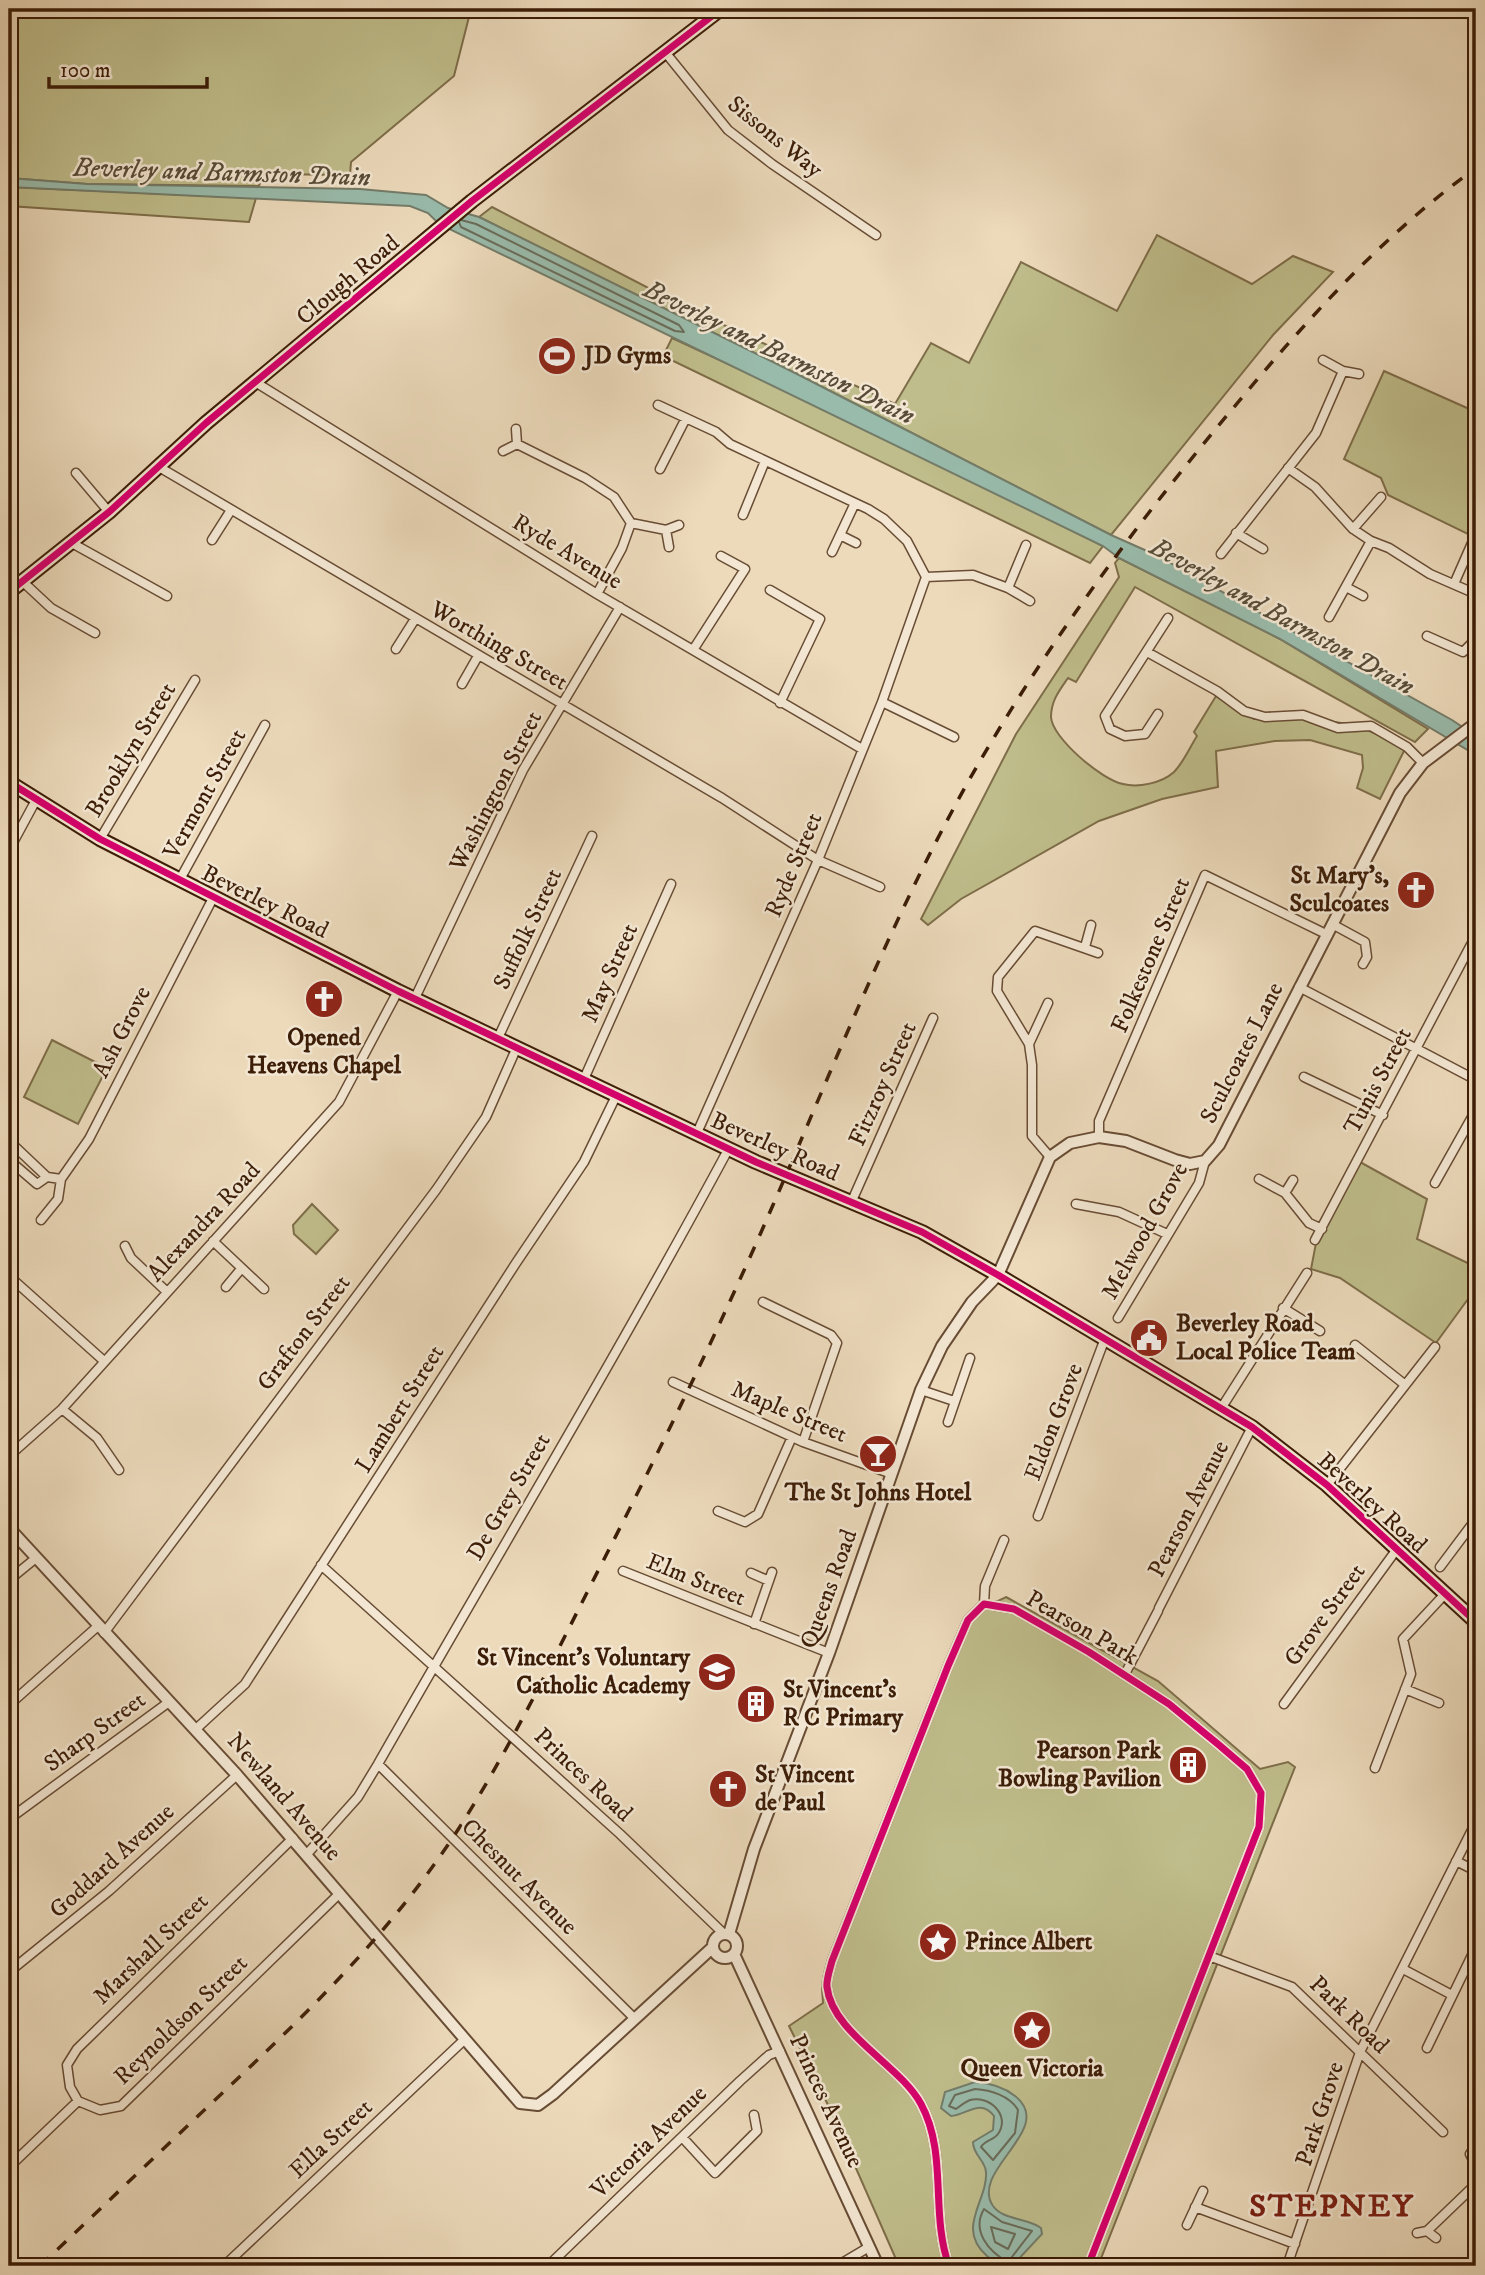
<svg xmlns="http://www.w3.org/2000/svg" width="1485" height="2275" font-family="'IM FELL DW Pica',serif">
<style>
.green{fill:#bfbd8b;stroke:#7e6d49;stroke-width:2}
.water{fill:#99bbab;stroke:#747c69;stroke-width:2}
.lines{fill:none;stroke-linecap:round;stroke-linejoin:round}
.shore{stroke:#6a6c59;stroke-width:2}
.minor-casing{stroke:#684c34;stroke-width:11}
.tertiary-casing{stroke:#684c34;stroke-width:14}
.primary-casing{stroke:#3c1d07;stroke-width:16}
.minor{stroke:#f3e7d3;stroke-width:8}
.tertiary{stroke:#f3e7d3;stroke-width:10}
.primary{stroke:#ecdabb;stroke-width:12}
.rail{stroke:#3c1d07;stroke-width:3.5;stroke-dasharray:12 12;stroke-linecap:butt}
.cycleway-casing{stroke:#f3e7d3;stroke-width:11}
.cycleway{stroke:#d6006c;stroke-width:7}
.labels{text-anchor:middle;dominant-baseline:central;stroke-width:5;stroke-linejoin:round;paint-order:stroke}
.street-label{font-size:24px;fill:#3c1d07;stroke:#f3e7d3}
.poi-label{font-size:24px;font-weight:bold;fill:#3c1d07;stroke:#f3e7d3;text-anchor:start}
.water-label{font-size:26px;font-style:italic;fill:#584c38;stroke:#f3e7d3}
.district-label{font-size:32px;font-weight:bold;letter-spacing:2px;fill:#7a1f14;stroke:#f3e7d3}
</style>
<rect width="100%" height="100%" fill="#ecdabb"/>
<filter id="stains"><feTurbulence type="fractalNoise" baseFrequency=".00286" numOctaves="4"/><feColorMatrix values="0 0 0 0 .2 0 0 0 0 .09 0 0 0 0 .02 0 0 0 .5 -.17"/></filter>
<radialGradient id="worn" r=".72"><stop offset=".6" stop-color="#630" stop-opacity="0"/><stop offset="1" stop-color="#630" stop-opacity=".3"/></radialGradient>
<path class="green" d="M9 9H471L454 76 351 162 350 175 263 174 259 186 87 184 9 178Z
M9 187 256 198 249 222 9 206Z
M492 207 687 308 895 404 931 343 969 363 1021 262 1117 311 1157 235 1252 284 1293 256 1333 272 1273 335 1111 535 795 373 479 217Z
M672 338 812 403 1103 546 1090 563 663 356Z
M1384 371 1476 412V538L1388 495 1381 478 1344 459Z
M1119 558 1280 639 1428 729 1415 742 1135 587 1076 682 1068 678C1059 691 1051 701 1051 717 1052 738 1102 780 1123 784 1138 788 1162 783 1174 772 1183 763 1190 747 1197 736L1194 732 1216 696 1254 719 1290 716 1356 725 1406 747 1380 799 1357 788 1363 768 1362 755 1310 740 1275 741 1216 751 1218 787 1162 799 1099 821 961 899 928 925 921 919 1016 734 1119 577 1115 563Z
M52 1040 107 1068 78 1124 24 1097Z
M1360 1162 1427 1199 1417 1239 1476 1267V1288L1436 1343 1340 1278 1311 1269 1316 1243Z
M312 1204 338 1230 316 1254 294 1234 293 1225Z
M1006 1597 1158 1681 1260 1769 1288 1762 1295 1767 1098 2266H899L829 2107 789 2026 823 2003 822 1988 961 1627 985 1607Z"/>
<path class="water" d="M9 178 87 184 360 189 426 195 448 208 479 217 795 373 1111 535 1156 555 1452 720 1476 736V755L1280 639 1119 558 1103 546 439 224 428 213 410 206 9 187Z
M975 2082C989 2083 1004 2087 1015 2096 1057 2129 969 2170 993 2206 1003 2220 1027 2218 1041 2228L1042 2234 1012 2266C1001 2266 994 2262 987 2256 955 2228 988 2201 986 2172 985 2160 973 2155 973 2142L993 2130 994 2116C980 2098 967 2115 951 2116L941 2108 945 2092Z"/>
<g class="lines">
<path class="shore" d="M459 222 461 227 675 331 684 332 679 325 476 224 461 220
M975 2089C991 2090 1010 2096 1018 2110L1015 2133 993 2160 981 2147C985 2140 994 2140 998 2134 1011 2115 989 2095 970 2100 965 2102 960 2106 956 2109L949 2106 955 2095Z
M984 2209 1002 2222 1032 2231 1008 2262C989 2252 971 2231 984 2209Z
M991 2227 1015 2234 1008 2249 995 2242Z"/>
<defs>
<path id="minor" d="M665 52 728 130 772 164 876 235
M1323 360 1343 371 1359 374
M255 382 597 594 862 749
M658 405 716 432 730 444 868 509 884 519 907 541 926 577 882 702 818 860 697 1133
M517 444 585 478 614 497 631 523 622 548 597 594
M503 451 517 444 516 429
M159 467 722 798 818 860 880 887
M1288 468 1315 487 1353 529 1371 541 1389 548 1430 574 1476 594
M660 469 686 418
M76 473 109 512
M743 515 765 461
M631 523 666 530
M1353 529 1381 497
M1236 533 1263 549
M840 535 856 543
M212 540 231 510
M70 542 167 596
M669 547 666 530 679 525
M832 552 855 503
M1221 554 1316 433 1343 371
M926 577 973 575 1008 588 1026 545
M22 581 51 608 95 633
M1454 584 1472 543
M1346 587 1363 596
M1008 588 1030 601
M770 590 820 619 780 703
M1329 617 1371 541
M1427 636 1463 652 1476 639
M396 649 415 619
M693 650 745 569 721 556
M1147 652 1217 691 1244 711 1265 717 1303 715 1338 728 1371 726 1407 747 1423 763
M462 684 478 656
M882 702 954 737
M1158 714 1145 734 1125 736 1110 729 1105 716 1168 618
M100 839 195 680
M9 850 36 800
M179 881 265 725
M1332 924 1365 942 1367 957 1363 964
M1085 947 1091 925
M1299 987 1476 1080
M415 998 523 770 620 607
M498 1038 592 836
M1029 1044 1048 1003
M1304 1077 1383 1115
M584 1079 671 884
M1099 1137V1121L1205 875 1328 935
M9 1141 47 1177 61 1179 89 1139 213 898
M1050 1157 1032 1136V1065L1029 1044 997 991 998 977 1035 931 1098 953
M9 1160 37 1184 47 1177
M1259 1179 1285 1193 1309 1223 1322 1229
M1435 1183 1476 1110
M1285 1193 1293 1180
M851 1203 933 1018
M1076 1204 1119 1212 1167 1234
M41 1220 58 1199 61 1179
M1315 1240 1474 939
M213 1241 264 1289
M125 1246 131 1258 166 1291
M9 1276 104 1361
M226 1287 241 1269
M763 1302 831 1335 837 1343 803 1442
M1283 1308 1320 1331
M1118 1318 1199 1183 1205 1161
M1355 1345 1404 1384
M673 1382 803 1442 892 1474
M921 1390 954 1401
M1222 1407 1307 1273
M62 1409 97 1438 119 1470
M948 1422 970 1358
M9 1456 62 1409 339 1102 398 991
M1327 1485 1435 1347
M718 1511 745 1522 758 1514 792 1437
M1038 1516 1104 1341
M321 1565 620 1834 723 1933
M1440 1567 1476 1519
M623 1571 829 1653
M751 1573 769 1581
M9 1580 36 1558
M984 1604 985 1586 1004 1540
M1159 1608 1252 1427
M754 1624 772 1572
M104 1633 436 1190 486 1117 517 1047
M1125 1674 1158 1611
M1405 1689 1439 1703
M1284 1704 1397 1549
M9 1705 98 1626
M196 1729 245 1684 516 1263 584 1162 617 1094
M378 1764 634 2018
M1375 1768 1411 1674 1403 1639 1444 1595
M9 1819 169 1702
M293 1838 77 2049 67 2065 70 2087 78 2101 100 2110 121 2106 340 1893
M307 1854 358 1797 378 1764C495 1559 617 1356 729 1148
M1456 1861 1476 1871
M1209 1956 1292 1987 1443 2132
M1403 1969 1452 1995
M9 1972 109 1891 237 1775
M1427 2048 1476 1947
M682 2137 715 2173 757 2131 754 2115
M1476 2145 1470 2154 1476 2166
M9 2167 78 2101
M1195 2207 1295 2244
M1187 2225 1203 2191
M1427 2231 1476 2184
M1417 2233 1427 2231 1436 2238
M1476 2258V2259
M224 2266 464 2040
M548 2266 740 2081 769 2055 780 2051
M837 2266 869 2247
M949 2266C930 2213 948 2154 921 2104 900 2065 832 2033 827 1987 826 1980 830 1969 832 1961L948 1666 968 1620 984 1604 1014 1609 1089 1652 1169 1704 1219 1745 1247 1769 1261 1793 1259 1827 1088 2266
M1287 2266 1360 2052 1476 1822"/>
<path id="tertiary" d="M9 1528 237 1775 520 2103 538 2105 553 2094 712 1948
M713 1946a12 12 0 1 1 24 0a12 12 0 1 1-24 0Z
M729 1934 754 1849 829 1653 921 1390 942 1346 972 1302 998 1275 1050 1157 1070 1143 1099 1137 1126 1141 1175 1160 1190 1164 1205 1161 1219 1145 1400 793 1423 763 1476 723
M734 1954 878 2266"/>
<path id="primary" d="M9 592 109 512 206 423 472 201 721 9
M9 782 100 839 398 991 756 1162 922 1232 998 1275 1252 1427 1327 1485 1476 1622"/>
</defs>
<use href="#minor" class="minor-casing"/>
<use href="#tertiary" class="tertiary-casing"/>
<use href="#primary" class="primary-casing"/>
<use href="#minor" class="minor"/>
<use href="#tertiary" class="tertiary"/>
<use href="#primary" class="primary"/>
<path class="rail" d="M40 2266C93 2216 146 2165 199 2115 297 2023 394 1933 466 1817 516 1737 557 1651 600 1567 661 1448 720 1327 773 1205 835 1063 892 918 968 782 1042 651 1133 528 1229 413 1304 323 1381 236 1476 168"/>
<defs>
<path id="cycleway" d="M9 592 109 512 206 423 472 201 721 9
M9 782 100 839 398 991 756 1162 922 1232 998 1275 1252 1427 1327 1485 1476 1622
M949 2266C930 2213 948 2154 921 2104 900 2065 832 2033 827 1987 826 1980 830 1969 832 1961L948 1666 968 1620 984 1604 1014 1609 1089 1652 1169 1704 1219 1745 1247 1769 1261 1793 1259 1827 1088 2266"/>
</defs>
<use href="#cycleway" class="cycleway-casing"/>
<use href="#cycleway" class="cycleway"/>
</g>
<defs>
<symbol id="stadium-disc" viewBox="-11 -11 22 22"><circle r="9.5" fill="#8f2418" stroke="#f3e7d3"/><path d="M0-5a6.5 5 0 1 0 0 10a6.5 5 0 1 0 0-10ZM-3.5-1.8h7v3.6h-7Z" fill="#fff"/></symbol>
<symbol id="church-disc" viewBox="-11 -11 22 22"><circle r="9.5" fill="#8f2418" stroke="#f3e7d3"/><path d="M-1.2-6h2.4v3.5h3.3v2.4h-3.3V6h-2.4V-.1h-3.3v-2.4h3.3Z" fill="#fff"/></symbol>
<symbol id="civic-disc" viewBox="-11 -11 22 22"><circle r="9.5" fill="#8f2418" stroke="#f3e7d3"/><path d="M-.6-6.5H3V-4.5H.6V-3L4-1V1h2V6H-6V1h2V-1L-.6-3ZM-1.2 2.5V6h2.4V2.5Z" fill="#fff"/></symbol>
<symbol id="bar-disc" viewBox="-11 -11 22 22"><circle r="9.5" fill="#8f2418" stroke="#f3e7d3"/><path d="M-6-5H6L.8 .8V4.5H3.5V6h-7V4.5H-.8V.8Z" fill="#fff"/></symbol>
<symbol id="school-disc" viewBox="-11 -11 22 22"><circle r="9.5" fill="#8f2418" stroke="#f3e7d3"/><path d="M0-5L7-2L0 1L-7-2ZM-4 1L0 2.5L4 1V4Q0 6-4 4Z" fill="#fff"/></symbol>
<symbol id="building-disc" viewBox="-11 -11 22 22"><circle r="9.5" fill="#8f2418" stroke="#f3e7d3"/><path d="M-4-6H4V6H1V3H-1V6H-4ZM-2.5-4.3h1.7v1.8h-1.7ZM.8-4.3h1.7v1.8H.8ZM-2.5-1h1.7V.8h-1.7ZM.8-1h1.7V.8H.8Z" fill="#fff"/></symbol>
<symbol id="sight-disc" viewBox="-11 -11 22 22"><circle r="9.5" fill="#8f2418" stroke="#f3e7d3"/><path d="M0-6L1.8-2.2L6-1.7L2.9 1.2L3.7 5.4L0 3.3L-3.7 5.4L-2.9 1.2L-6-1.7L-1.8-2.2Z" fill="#fff"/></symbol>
</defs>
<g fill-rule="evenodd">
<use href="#stadium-disc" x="535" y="334" width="44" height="44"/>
<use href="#church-disc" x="1394" y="868" width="44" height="44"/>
<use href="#church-disc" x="302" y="977" width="44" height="44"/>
<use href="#civic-disc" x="1127" y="1316" width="44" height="44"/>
<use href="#bar-disc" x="856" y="1432" width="44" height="44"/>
<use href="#school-disc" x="695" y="1650" width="44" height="44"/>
<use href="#building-disc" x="734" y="1682" width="44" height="44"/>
<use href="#building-disc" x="1166" y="1743" width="44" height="44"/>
<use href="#church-disc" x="706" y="1767" width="44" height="44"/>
<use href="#sight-disc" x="916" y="1920" width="44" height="44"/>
<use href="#sight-disc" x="1010" y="2008" width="44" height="44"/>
</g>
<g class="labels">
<g class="street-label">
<text transform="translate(775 137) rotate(39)">Sissons Way</text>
<text transform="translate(348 280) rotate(-40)">Clough Road</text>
<text transform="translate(567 552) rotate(31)">Ryde Avenue</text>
<text transform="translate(499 646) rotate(30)">Worthing Street</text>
<text transform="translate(131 750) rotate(-59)">Brooklyn Street</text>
<text transform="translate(496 791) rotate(-63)">Washington Street</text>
<text transform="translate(205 794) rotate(-61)">Vermont Street</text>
<text transform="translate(794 865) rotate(-67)">Ryde Street</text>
<text transform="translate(265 902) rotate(26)">Beverley Road</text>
<text transform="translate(528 929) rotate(-65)">Suffolk Street</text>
<text transform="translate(1151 955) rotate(-67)">Folkestone Street</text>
<text transform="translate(610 973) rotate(-66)">May Street</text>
<text transform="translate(122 1032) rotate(-63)">Ash Grove</text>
<text transform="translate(1242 1053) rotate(-63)">Sculcoates Lane</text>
<text transform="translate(1378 1081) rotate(-62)">Tunis Street</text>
<text transform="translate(883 1084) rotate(-66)">Fitzroy Street</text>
<text transform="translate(775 1147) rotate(24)">Beverley Road</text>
<text transform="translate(204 1222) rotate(-47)">Alexandra Road</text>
<text transform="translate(1145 1231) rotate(-61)">Melwood Grove</text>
<text transform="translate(304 1333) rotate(-53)">Grafton Street</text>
<text transform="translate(400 1409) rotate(-58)">Lambert Street</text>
<text transform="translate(789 1412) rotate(23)">Maple Street</text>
<text transform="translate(1054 1422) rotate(-69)">Eldon Grove</text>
<text transform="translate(509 1497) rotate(-60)">De Grey Street</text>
<text transform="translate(1372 1503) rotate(42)">Beverley Road</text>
<text transform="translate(1189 1509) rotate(-63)">Pearson Avenue</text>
<text transform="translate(696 1580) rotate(22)">Elm Street</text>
<text transform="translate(829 1589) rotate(-70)">Queens Road</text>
<text transform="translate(1325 1615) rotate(-54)">Grove Street</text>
<text transform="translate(1082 1628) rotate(30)">Pearson Park</text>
<text transform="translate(95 1732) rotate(-36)">Sharp Street</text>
<text transform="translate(583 1775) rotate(43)">Princes Road</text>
<text transform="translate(284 1797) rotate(49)">Newland Avenue</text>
<text transform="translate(112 1861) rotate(-42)">Goddard Avenue</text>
<text transform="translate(519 1877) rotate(45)">Chesnut Avenue</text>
<text transform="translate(151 1949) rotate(-44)">Marshall Street</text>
<text transform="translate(1349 2015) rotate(44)">Park Road</text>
<text transform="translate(181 2020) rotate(-44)">Reynoldson Street</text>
<text transform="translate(826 2101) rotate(65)">Princes Avenue</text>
<text transform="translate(1320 2114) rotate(-72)">Park Grove</text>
<text transform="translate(331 2139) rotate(-43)">Ella Street</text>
<text transform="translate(649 2142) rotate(-44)">Victoria Avenue</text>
</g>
<g class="poi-label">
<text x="584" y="356">JD Gyms</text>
<text x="1389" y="876" text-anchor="end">St Mary's,<tspan x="1389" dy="28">Sculcoates</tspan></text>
<text x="324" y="1038" text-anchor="middle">Opened<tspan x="324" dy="28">Heavens Chapel</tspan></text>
<text x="1176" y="1324">Beverley Road<tspan x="1176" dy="28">Local Police Team</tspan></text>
<text x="878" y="1493" text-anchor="middle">The St Johns Hotel</text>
<text x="690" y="1658" text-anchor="end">St Vincent's Voluntary<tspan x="690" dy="28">Catholic Academy</tspan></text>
<text x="783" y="1690">St Vincent's<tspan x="783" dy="28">R C Primary</tspan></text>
<text x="1161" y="1751" text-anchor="end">Pearson Park<tspan x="1161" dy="28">Bowling Pavilion</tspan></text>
<text x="755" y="1775">St Vincent<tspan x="755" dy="28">de Paul</tspan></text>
<text x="965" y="1942">Prince Albert</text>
<text x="1032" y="2069" text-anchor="middle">Queen Victoria</text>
</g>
<g class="water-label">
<text transform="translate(222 173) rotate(2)">Beverley and Barmston Drain</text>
<text transform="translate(779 353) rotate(26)">Beverley and Barmston Drain</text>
<text transform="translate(1282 617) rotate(29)">Beverley and Barmston Drain</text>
</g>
<g class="district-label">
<text x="1332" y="2207">STEPNEY</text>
</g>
</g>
<rect width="1485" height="2275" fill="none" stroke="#ecdabb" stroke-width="35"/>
<rect x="10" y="10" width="1464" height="2254" fill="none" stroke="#3c1d07" stroke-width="3.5"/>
<rect x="18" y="18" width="1450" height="2240" fill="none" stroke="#3c1d07" stroke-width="2"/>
<path d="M49 77v10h158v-10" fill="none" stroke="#3c1d07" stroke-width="3.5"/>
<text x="60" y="77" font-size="21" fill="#3c1d07" stroke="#f3e7d3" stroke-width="5" paint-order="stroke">100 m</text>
<rect width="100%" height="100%" filter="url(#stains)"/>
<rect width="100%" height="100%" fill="url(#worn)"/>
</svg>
